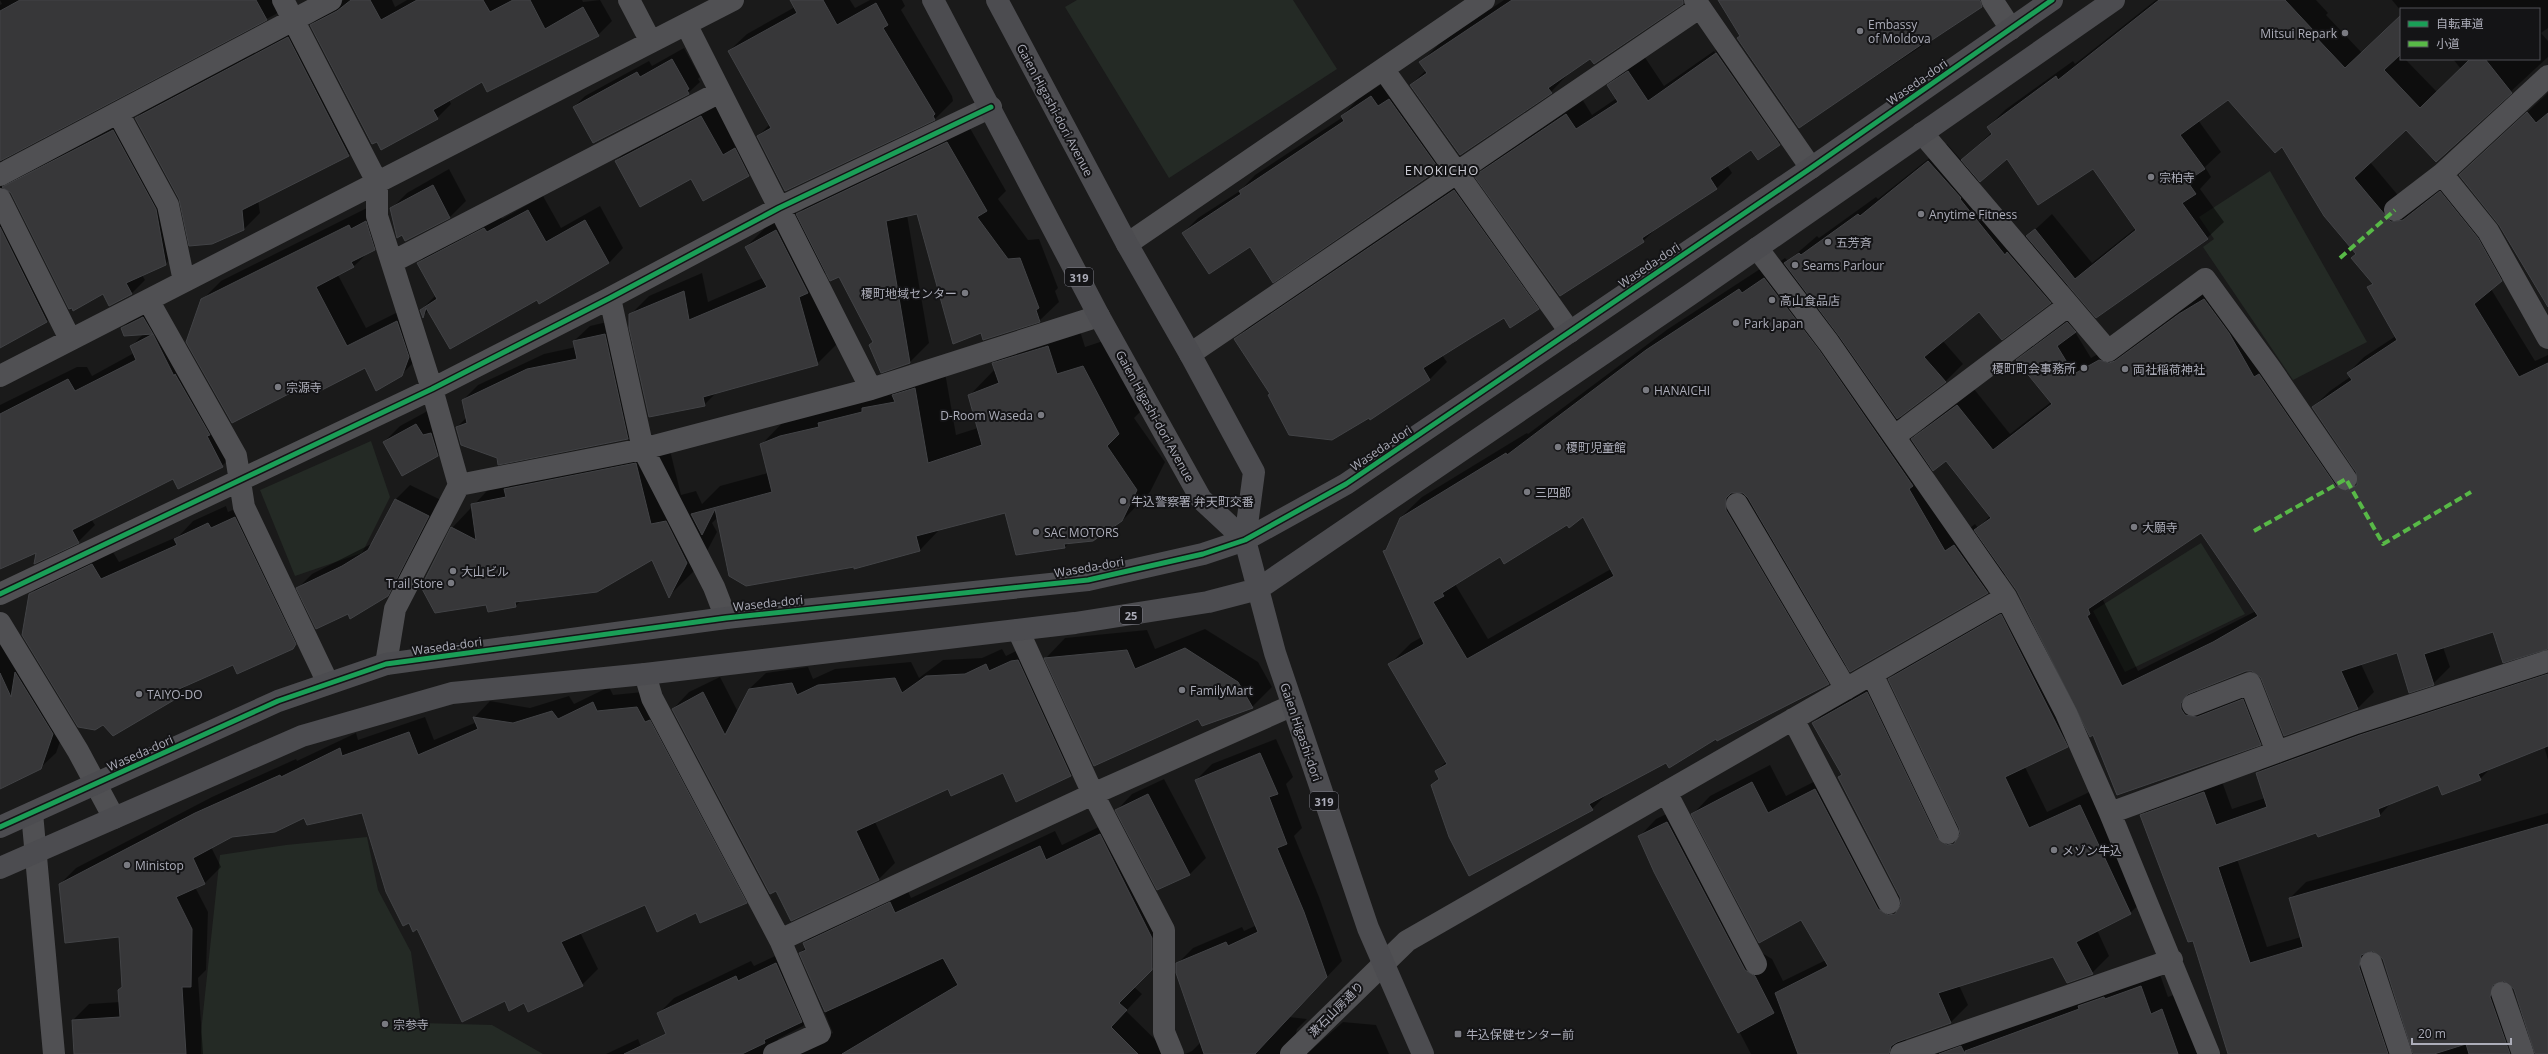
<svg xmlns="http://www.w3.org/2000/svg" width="2548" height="1054" font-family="'Open Sans','Noto Sans JP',sans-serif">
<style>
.green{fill:#242a25}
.shadow{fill:#0007;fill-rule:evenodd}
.building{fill:#373739;stroke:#424346;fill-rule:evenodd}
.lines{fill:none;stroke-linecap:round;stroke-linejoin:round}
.minor{stroke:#505053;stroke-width:22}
.major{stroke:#4c4c50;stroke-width:22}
.quiet{stroke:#58b947;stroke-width:4;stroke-dasharray:8 4;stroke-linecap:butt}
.cycleway-casing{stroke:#141416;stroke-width:8}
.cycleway{stroke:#1a9f57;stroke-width:5}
.poi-dot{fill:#797a81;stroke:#141416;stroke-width:1.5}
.labels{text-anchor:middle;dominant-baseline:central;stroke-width:4;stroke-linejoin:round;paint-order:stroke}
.shield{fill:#141416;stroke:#7e7f88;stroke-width:1}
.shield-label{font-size:11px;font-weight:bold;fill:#acadb9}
.poi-label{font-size:12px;fill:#acadb9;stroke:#141416;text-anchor:start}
.street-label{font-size:12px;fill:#acadb9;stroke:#141416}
.neighbourhood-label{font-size:13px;letter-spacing:1px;fill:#cdcdd5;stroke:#141416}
</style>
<rect width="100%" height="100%" fill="#1a1a1a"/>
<path class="green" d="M1077 0H1293L1337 69 1169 178 1065 7Z
M2270 171 2367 342 2293 380 2203 247 2214 239 2199 217Z
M371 441 390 497 362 553 295 576 260 490Z
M2201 543 2245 614 2125 672 2093 611Z
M367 837 378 890 411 952 421 1023 492 1025 543 1054H201V1032L220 855 286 845Z"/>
<path class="shadow" d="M0 0H290L276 14 3 160 2 190 61 307 47 321 8 343H0V5L2 4Z
M344 0H392L395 7 407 0H582L583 2 600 0 612 21 598 35 483 81 449 100 451 104 437 118 311 25 325 11Z
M791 0H850L855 8 870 0H902L905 6 901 10 952 96 953 101 935 119 785 190 758 136 770 124 729 51 747 34 795 7Z
M1504 0H1685L1590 58 1570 72 1551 92 1460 154 1411 85 1426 70 1421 62 1440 43Z
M1719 0H1988L1981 7 1799 127Z
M2156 0H2316L2328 13 2326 15 2362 53 2401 16V59H2405L2437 92 2461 69 2453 59H2539V9H2401V11L2392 0H2548V28L2541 33 2548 41V57L2436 161 2406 128 2370 162 2407 206 2457 176 2518 264 2491 289 2535 361 2548 355V649L2494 630 2443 647 2450 667 2433 684 2397 652 2361 664 2374 692 2358 708 2285 735 2262 677 2253 670H2245L2197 689V692L2259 683 2277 727 2260 744 2094 734 2018 591 2006 574 1987 592 1847 664 1828 684 1666 762 1607 794 1592 809 1432 785 1439 777 1436 771 1447 761 1390 664 1411 643 1422 637 1388 548 1400 518 1422 497 1527 433 1528 434 1668 329 1760 269 1763 273 1785 258 1788 261 1817 236 1819 238 1876 197 1878 199 1947 144 1962 161 1992 132 1988 127 2005 110 2073 61 2075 64ZM2228 98 2282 145 2357 253 2373 283 2368 287 2396 336 2364 357 2348 373 2350 377 2330 391 2313 407 2358 472 2352 470 2221 284 2091 358 2075 332 2091 315 2084 306 2034 344 2017 361 2051 402 2010 434 1974 389 1929 423 1915 437 1900 416 1945 382 1963 364 1943 341 1980 311 2050 302 2069 284 2207 238 2224 222 2200 189 2211 177 2205 167 2221 152 2198 120ZM2007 157 2093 167 2136 228 2092 263 2052 214 2027 237 2026 235 2023 238 1977 181ZM1946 459 1990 516 1978 528 1975 524 1966 531 1930 468ZM1584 516 1611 569 1488 639 1455 584 1500 556ZM2201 531 2256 611 2138 671 2103 600 2105 596Z
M304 22 365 139 349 155 258 200 260 213 244 229 180 199 136 118 152 102Z
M1732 38 1795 128 1779 144 1751 149 1727 165 1732 173 1717 188 1658 227 1643 241 1476 176 1491 160 1582 99 1592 115 1617 98 1609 85 1624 70 1644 56 1664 86 1714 51 1777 142H1779L1715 50Z
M684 48 700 77 698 79 700 82 688 93 574 107 585 96 649 61 652 66Z
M1386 81 1454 153 1439 169 1250 246 1183 233 1198 218 1240 191 1255 175 1343 117 1342 116 1357 100Z
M2548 93V307L2477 159Z
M717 101 764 159 748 175 691 178 616 161 632 145Z
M126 117 179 251 165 264 142 275 145 280 132 293 110 304 104 292 12 193 4 187 17 174Z
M967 123 1006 191 998 199 1028 240 1039 239 1058 288 1055 291 1059 302 1039 321 981 332 917 213 907 215 929 343 910 362 882 371 874 341 840 275 827 272 818 281 836 345 817 364 717 392 704 405 630 315 649 296 702 273 708 302 763 278 746 247 765 228 795 212 797 215 817 195Z
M449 169 466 201 450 217 405 240 391 209 407 193Z
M1471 174 1555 292 1538 309 1504 317 1442 355 1447 362 1430 379 1370 418 1271 393 1236 339 1253 322Z
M543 196 561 228 600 206 623 248 609 263 537 299 429 310 423 316 421 310 436 295 418 263 433 249 499 214 502 219Z
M367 208 392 230 354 266 338 275 366 328 416 303 420 356 401 375 365 366 315 380 202 300 221 281Z
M159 302 239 449 222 466 173 477 91 519 95 525 78 542 37 551 0 568V405L77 367H87L92 376 134 353 131 347 144 333 122 328 138 313Z
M1076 318 1085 347 1112 338 1147 405 1134 418 1165 462 1150 492 1122 521 1069 543 1065 547 1017 554 1006 511 941 528 920 550 855 568 718 517 712 523 717 532 699 566 669 596 653 558 522 600 515 606 487 604 452 528 502 475 666 434 681 495 696 491 702 504 720 486 768 473 761 445 789 416 943 361 956 435 978 428 969 396 995 369 993 364 1021 336Z
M620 319 643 423 628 438 498 458 457 427 467 417 463 400 478 385 544 354 576 347 574 341 590 326Z
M433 408 453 439 437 455 384 442 400 426Z
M410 485 443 501 402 580 387 595 348 613 298 588 312 574 373 543 396 499Z
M253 501 310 631 292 648 234 664 189 683 173 699 30 595 47 577 110 547 119 562 179 536 193 521 226 506 228 512Z
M2018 598 2084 729 2067 747 2025 767 2047 812 2098 788 2148 896 2130 913 2097 930 2109 956 2092 973 2054 956 1959 985 1968 1005 1950 1023 1906 1038V1041L2158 969 2168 997 2179 993 2201 1054H1751L1655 871 1639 837 1656 819 1685 805 1762 953 1772 959 1783 981 1826 960 1802 919 1693 814 1710 796 1770 765 1786 796 1833 772 1895 892 1901 898 1839 778 1842 774 1813 723 1831 706 1884 675 1954 821 1959 825 1889 679 1907 662Z
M0 627 68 719 56 753 40 768 0 787Z
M1205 629 1258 662 1272 687 1252 707 1202 725 1199 717 1046 658 1065 638 1147 630 1155 649Z
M1028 645 1087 759 1071 775 1004 772 948 788 875 822 895 863 879 879 792 920 673 709 689 692 720 677 738 712 749 689 766 673 808 667 813 679 835 669 911 662 919 678 943 660 982 658 1002 649 1006 656Z
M2548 664V760L2544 746 2492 767 2480 779 2438 784 2392 802 2380 815 2317 832 2237 859 2267 947 2301 937 2290 898 2306 882 2548 813V1054H2229L2194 939 2141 816 2158 799 2220 776 2232 809 2265 798 2257 773 2274 757ZM2376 951 2384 959 2413 1048 2409 1047 2405 1041ZM2507 982H2511L2535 1049 2528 1042Z
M609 687 613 695 653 691 762 887 746 903 697 912 645 903 580 932 598 969 582 985 524 1002 505 1000 363 812 305 816 232 836 211 847 221 867 205 883 195 887 208 912 206 970 198 978 203 1054H75L73 1020 89 1004 120 1002 123 986 120 936 60 884 76 868 212 797 296 759 297 761 356 733 358 740 425 717 434 740 477 722 475 717 490 701 530 708 569 696 574 704Z
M1276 739 1293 777 1286 784 1302 828 1294 836 1319 897 1342 961 1289 1017 1307 1019 1297 1029 1294 1042 1303 1051H1310L1343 1022 1376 1025 1389 1054H1185L1192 1051 1201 1042 1178 963 1193 948 1242 927 1244 931 1257 925 1196 780 1212 764Z
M1164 779 1206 858 1190 874 1158 889 1117 810 1132 794Z
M1115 819 1167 953 1134 987 1142 994 1126 1011 1170 1054H674L658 1014 674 998 751 961 754 966 792 948 819 1010 803 1026 778 1039V1043L796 1050 833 1033 800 953 806 947 804 943 819 928 906 887 911 898 1055 831 1062 845Z
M638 1039 644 1054H606Z"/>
<path class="building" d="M20 0H256L267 20 0 161V11Z
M351 0H370L381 20 417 0H483L490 12 513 0H530L545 29 583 7 599 36 487 92 482 82 433 110 438 119 381 150 377 142 372 144 310 25 337 11Z
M790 0H823L837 25 876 3 888 25 883 28 935 114 933 116 935 120 785 191 757 136 771 128 728 51 797 13Z
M1512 0H1683V4L1594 64 1590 59 1548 88 1552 93 1460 155 1410 85 1427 73 1419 62Z
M1718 0H1980L1982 7 1929 42 1928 40 1799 128 1737 38 1740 36Z
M2159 0H2285L2313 30 2311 32 2345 68 2401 15V54L2384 70 2420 108 2470 59H2485L2512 93 2436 162 2406 130 2354 178 2391 222 2403 220 2440 191 2478 238 2502 281 2474 304 2519 377 2548 363V649L2503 663 2493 632 2424 654 2434 685 2409 693 2397 653 2341 671 2358 709 2284 736 2261 678 2252 671H2246L2188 694 2181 703V709L2185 715 2197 717 2243 699 2261 745 2117 795 2093 735 2090 737 2017 591 1974 530 1991 518 1946 461 1933 471 1911 439 1957 405 1993 450 2052 404 2016 360 2067 322 2076 332 2057 346 2074 374 2099 360 2109 363 2115 361 2179 314 2204 299 2229 333 2254 377 2259 374 2336 486 2347 491 2357 485 2356 472 2312 407 2352 380 2347 373 2397 340 2367 287 2373 284 2351 258 2356 254 2324 216 2282 147 2275 153 2228 100 2180 135 2205 169 2187 181 2196 194 2182 203 2208 239 2096 318 2026 236 2035 229 2075 279 2136 230 2093 169 2038 205 2007 159 1980 182 1961 160 1992 134 1987 127 2056 76 2058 80ZM2201 533 2258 616 2213 642 2122 686 2087 616 2090 614 2088 609Z
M288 37 349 156 242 210 244 230 212 244 189 246 179 199 135 118Z
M1716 53 1780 145 1758 160 1751 150 1710 178 1717 189 1642 238 1644 242 1560 296 1474 176 1566 114 1576 129 1618 102 1607 85 1628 71 1648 101Z
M672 59 689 89 687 90 689 94 593 143 573 107 637 72 640 77Z
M1371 96 1378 106 1389 99 1439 169 1273 283 1250 247 1209 274 1182 233 1241 194 1239 191 1344 121 1341 116Z
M2527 112 2536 123 2548 113V307L2499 225 2459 175Z
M701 116 723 155 735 148 749 176 703 201 691 179 640 207 615 161Z
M113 130 156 209 166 265 126 283 132 294 109 306 103 294 73 311 72 308 69 309 11 193 2 187Z
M947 142 987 211 977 217 1008 259 1020 258 1039 308 1036 310 1040 322 983 340 981 333 953 344 917 214 886 221 910 363 881 373 869 345 873 342 839 277 830 281 796 214Z
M1928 161 1961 198 1960 199 2005 255 2007 252 2051 303 2002 340 1979 312 1924 357 1946 382 1897 419 1839 336 1784 263 1799 253 1801 255 1858 214 1860 216Z
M433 185 450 218 405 241 402 235 397 238 390 208Z
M1454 190 1539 309 1510 328 1504 318 1471 338 1423 368 1430 380 1370 420 1369 418 1332 440 1289 435 1268 395 1270 394 1234 339Z
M528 210 546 242 585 220 609 263 539 304 537 300 450 349 426 308 423 318 420 310 437 299 417 263 484 228 487 232Z
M366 221 375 250 351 262 354 267 316 287 347 346 397 321 409 357 402 376 376 391 365 368 320 391 314 381 232 423 186 342 201 299 349 225 351 229Z
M0 227 47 322 0 348Z
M776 230 808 293 799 297 818 365 703 397 705 406 649 417 629 328V314L684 291 689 320 767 287 745 247Z
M1764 278 1819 350 1913 486 1909 489 1945 551 1954 545 1988 593 1850 672 1748 498 1743 493H1731L1726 498V510L1829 684 1717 741 1716 739 1669 768 1666 763 1589 804 1593 810 1469 876 1449 837 1431 785 1439 779 1435 771 1447 764 1388 664 1424 644 1383 551 1386 550 1400 518 1506 453 1507 455 1646 350 1739 289 1742 293ZM1583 517 1614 576 1467 659 1433 602 1444 596 1442 593 1500 557 1504 564 1567 525 1569 528Z
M143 317 153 334 124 336 121 328Z
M153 334 174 376 175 374 210 435 207 436 223 467 178 489 173 479 72 530 79 543 34 564 36 553 0 569V414L68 379 75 391 136 360 130 346Z
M605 334 628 439 498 465 497 458 461 445 456 427 467 423 462 400 527 369 577 359 573 341Z
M1048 346 1057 374 1083 366 1119 434 1107 446 1137 490 1122 521 1093 541 1064 544 1065 548 1016 555 1005 513 916 536 920 551 854 569V567L746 586 729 576 715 509 702 535 691 514 772 492 760 444 780 436 819 427 818 423 862 412V408L895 402 892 395 915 388 928 463 982 445 968 395 999 383 992 363Z
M416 424 423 435 431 433 438 456 402 476 383 442Z
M636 463 651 524 666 521 687 563 669 598 652 560 597 592 515 602 516 607 488 612 486 605 435 613 421 587 451 527 476 540 471 504 506 497 504 489Z
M395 499 429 516 388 596 350 619 348 614 316 629 296 588 342 566 368 550Z
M235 517 296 644 293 649 237 674 233 665 170 693 174 700 113 736 103 725 95 730 78 727 22 635 29 594 92 564 101 579 177 545 174 539 208 523 211 528Z
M2001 614 2068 747 2005 777 2029 828 2080 805 2131 914 2076 942 2093 974 2067 983 2053 957 1938 993 1951 1023 1897 1042 1891 1046 1889 1054H1798L1775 993 1828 966 1801 920 1759 943 1691 814 1752 782 1768 813 1815 789 1878 909 1888 915 1895 914 1901 904 1900 897 1838 777 1842 775 1812 723 1867 692 1937 838 1947 845 1954 844 1960 834 1959 828 1888 679Z
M1185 648 1238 682 1253 708 1202 726 1198 719 1094 766 1044 658 1127 650 1135 669Z
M1018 660 1071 776 1016 802 1003 773 951 796 948 789 856 831 879 880 791 921 776 891 770 894 672 709 703 692 725 735 749 689 792 683 797 695 818 685 895 678 902 693 926 676 965 674 986 664 989 671 1011 661Z
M15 672 53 734 41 769 0 789V673L11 697Z
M2548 674V746L2478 774 2481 780 2442 795 2438 785 2378 809 2380 816 2318 837 2316 833 2218 867 2250 963 2303 947 2289 898 2548 824V1054H2535L2514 989 2504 981 2493 985 2490 997 2510 1054H2469L2466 1044 2434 1054H2413L2383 959 2373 951 2361 955 2359 967 2388 1054H2228L2193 941 2188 942 2140 815 2204 792 2216 825 2267 807 2256 773 2360 735Z
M593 702 597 711 637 707 645 722 650 720 747 903 700 923 696 913 657 932 645 905 561 942 583 986 528 1012 524 1003 509 1011 505 1001 462 1022 417 929 413 932 409 923 403 926 386 892 362 813 307 825 304 818 275 832 232 837 193 858 205 884 176 897 192 929 191 987H182L186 1054H74L72 1020 120 1017 118 990 122 987 119 937 65 943 59 884 195 813 280 775 281 777 340 748 342 756 409 732 418 755 478 729 473 717 513 723 552 711 558 719Z
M1260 753 1278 794 1269 797 1287 844 1277 848 1304 912 1327 977 1255 1054H1204L1176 973V963L1226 942 1228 946 1258 932 1195 780Z
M1148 794 1190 875 1157 890 1115 810Z
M1667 822 1745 970 1755 976 1774 1013 1738 1033 1654 872 1638 836Z
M1100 834 1152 938V970L1119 1003 1127 1010 1111 1027 1138 1054H842L958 985 943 958 825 1012 799 953 806 950 803 943 890 902 895 913 1040 846 1046 860Z
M776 963 802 1022 764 1040 765 1043 742 1054H624L666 1034 657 1013 736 976 738 981Z
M2141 986 2151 1014 2162 1009 2178 1054H1965V1051L2079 1009 2078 1006 2104 997 2105 999Z
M1961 1046 1965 1054H1939Z"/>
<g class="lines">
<path class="minor" d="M283 0 377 182V216L432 389 459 485 395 609 386 664
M629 0 651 42
M1695 0 1811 168
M1992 0 2011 29
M686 24 871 389
M1384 70 1570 332
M2548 76 2442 174 2488 231 2548 338
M118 113 168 205 184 281
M1922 133 2108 351 2205 279 2270 368 2346 479
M0 175 331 0
M0 199 70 339
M2395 210 2442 174
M1127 244 1484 0
M1757 248 1829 343 2006 597 2066 713 2110 813 2209 1054
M392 262 720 92
M610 298 643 449 714 587 726 618
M148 300 236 456 244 507 328 683
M1190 354 1699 8
M0 376 733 0
M1895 436 2069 305
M459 485 643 449 871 389 1099 316
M1737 504 1846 689
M0 594 432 389 610 298 779 208 991 107
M0 623 78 751 114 818
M1018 630 1093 794 1164 930V1032L1173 1054
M645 674 652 698 780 940 1093 794 1291 706
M1872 674 1948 833
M2193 705 2250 683 2277 752
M1793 719 1889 903
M1666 792 1756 964
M32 813 54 1054
M2110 813 2356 723 2548 661
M2371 963 2401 1054
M2502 993 2523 1054
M774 1054 820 1033 780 940
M1291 1054 1407 941 2006 597
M1901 1054 2172 960"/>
<path class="major" d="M933 0 1099 316 1201 499 1245 540
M997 0 1127 244 1190 354 1254 472 1245 540 1275 653 1368 928 1423 1054
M0 827 278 701 386 664 726 618 1088 580 1203 554 1245 540 1346 484 1811 168 2052 0
M0 868 302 736 452 693 645 674 1075 623 1208 602 1258 589 1691 294 2114 0"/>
<path class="quiet" d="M2340 258 2395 210
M2254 531 2346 479 2383 544 2471 492"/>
<defs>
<path id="cycleway" d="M0 594 432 389 610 298 779 208 991 107
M0 827 278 701 386 664 726 618 1088 580 1203 554 1245 540 1346 484 1811 168 2052 0"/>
</defs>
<use href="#cycleway" class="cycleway-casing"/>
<use href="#cycleway" class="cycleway"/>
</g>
<g class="poi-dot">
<circle cx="1860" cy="31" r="4"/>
<circle cx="2345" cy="33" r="4"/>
<circle cx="2151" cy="177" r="4"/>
<circle cx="1921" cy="214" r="4"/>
<circle cx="1828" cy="242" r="4"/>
<circle cx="1795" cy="265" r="4"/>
<circle cx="965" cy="293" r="4"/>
<circle cx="1772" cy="300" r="4"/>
<circle cx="1736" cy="323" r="4"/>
<circle cx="2084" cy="368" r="4"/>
<circle cx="2125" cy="369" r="4"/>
<circle cx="278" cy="387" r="4"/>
<circle cx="1646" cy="390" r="4"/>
<circle cx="1041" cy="415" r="4"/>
<circle cx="1558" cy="447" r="4"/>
<circle cx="1527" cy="492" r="4"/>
<circle cx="1123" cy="501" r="4"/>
<circle cx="2134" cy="527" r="4"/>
<circle cx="1036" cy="532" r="4"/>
<circle cx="453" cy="571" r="4"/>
<circle cx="451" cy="583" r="4"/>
<circle cx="1182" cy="690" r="4"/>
<circle cx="139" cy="694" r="4"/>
<circle cx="2054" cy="850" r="4"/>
<circle cx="127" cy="865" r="4"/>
<circle cx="385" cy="1024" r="4"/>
<rect x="1454" y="1030" width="8" height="8" rx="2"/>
</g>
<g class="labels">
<g class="shield">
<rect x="1065" y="268" width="28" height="18" rx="3"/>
<rect x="1120" y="606" width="22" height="18" rx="3"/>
<rect x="1310" y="792" width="28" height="18" rx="3"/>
</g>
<g class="shield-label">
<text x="1079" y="277">319</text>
<text x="1131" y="615">25</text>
<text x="1324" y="801">319</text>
</g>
<g class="poi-label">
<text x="1868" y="24">Embassy<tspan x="1868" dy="14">of Moldova</tspan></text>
<text x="2337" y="33" text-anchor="end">Mitsui Repark</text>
<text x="2159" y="177">宗柏寺</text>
<text x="1929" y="214">Anytime Fitness</text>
<text x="1836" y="242">五芳斉</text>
<text x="1803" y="265">Seams Parlour</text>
<text x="957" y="293" text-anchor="end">榎町地域センター</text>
<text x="1780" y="300">高山食品店</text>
<text x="1744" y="323">Park Japan</text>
<text x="2076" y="368" text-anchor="end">榎町町会事務所</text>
<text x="2133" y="369">両社稲荷神社</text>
<text x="286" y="387">宗源寺</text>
<text x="1654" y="390">HANAICHI</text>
<text x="1033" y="415" text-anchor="end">D-Room Waseda</text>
<text x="1566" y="447">榎町児童館</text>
<text x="1535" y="492">三四郎</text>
<text x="1131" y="501">牛込警察署 弁天町交番</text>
<text x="2142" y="527">大願寺</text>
<text x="1044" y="532">SAC MOTORS</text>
<text x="461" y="571">大山ビル</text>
<text x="443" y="583" text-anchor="end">Trail Store</text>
<text x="1190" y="690">FamilyMart</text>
<text x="147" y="694">TAIYO-DO</text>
<text x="2062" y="850">メゾン牛込</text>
<text x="135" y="865">Ministop</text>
<text x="393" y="1024">宗参寺</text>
<text x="1466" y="1034">牛込保健センター前</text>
</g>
<g class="street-label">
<text transform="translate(1917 82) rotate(-35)">Waseda-dori</text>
<text transform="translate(1055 110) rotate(62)">Gaien Higashi-dori Avenue</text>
<text transform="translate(1649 265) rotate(-34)">Waseda-dori</text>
<text transform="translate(1155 416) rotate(61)">Gaien Higashi-dori Avenue</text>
<text transform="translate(1381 448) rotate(-34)">Waseda-dori</text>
<text transform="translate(1089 567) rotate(-10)">Waseda-dori</text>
<text transform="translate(768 603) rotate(-6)">Waseda-dori</text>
<text transform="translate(447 646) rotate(-8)">Waseda-dori</text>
<text transform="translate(1301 732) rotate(71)">Gaien Higashi-dori</text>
<text transform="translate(140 753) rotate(-24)">Waseda-dori</text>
<text transform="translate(1336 1009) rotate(-45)">漱石山房通り</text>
</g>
<g class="neighbourhood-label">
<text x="1442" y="170">ENOKICHO</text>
</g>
</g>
<rect x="2400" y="8" width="140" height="52" fill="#141416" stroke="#515157"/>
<rect x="2408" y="21" width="20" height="6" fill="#1a9f57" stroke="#515157"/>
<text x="2436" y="28" font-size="12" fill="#acadb9">自転車道</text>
<rect x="2408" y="41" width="20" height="6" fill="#58b947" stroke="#515157"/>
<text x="2436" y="48" font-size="12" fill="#acadb9">小道</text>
<path d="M2412 1038v6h99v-6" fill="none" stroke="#acadb9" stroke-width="2"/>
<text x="2418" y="1038" font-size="12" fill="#acadb9" stroke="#141416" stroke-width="3" paint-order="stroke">20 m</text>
</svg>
